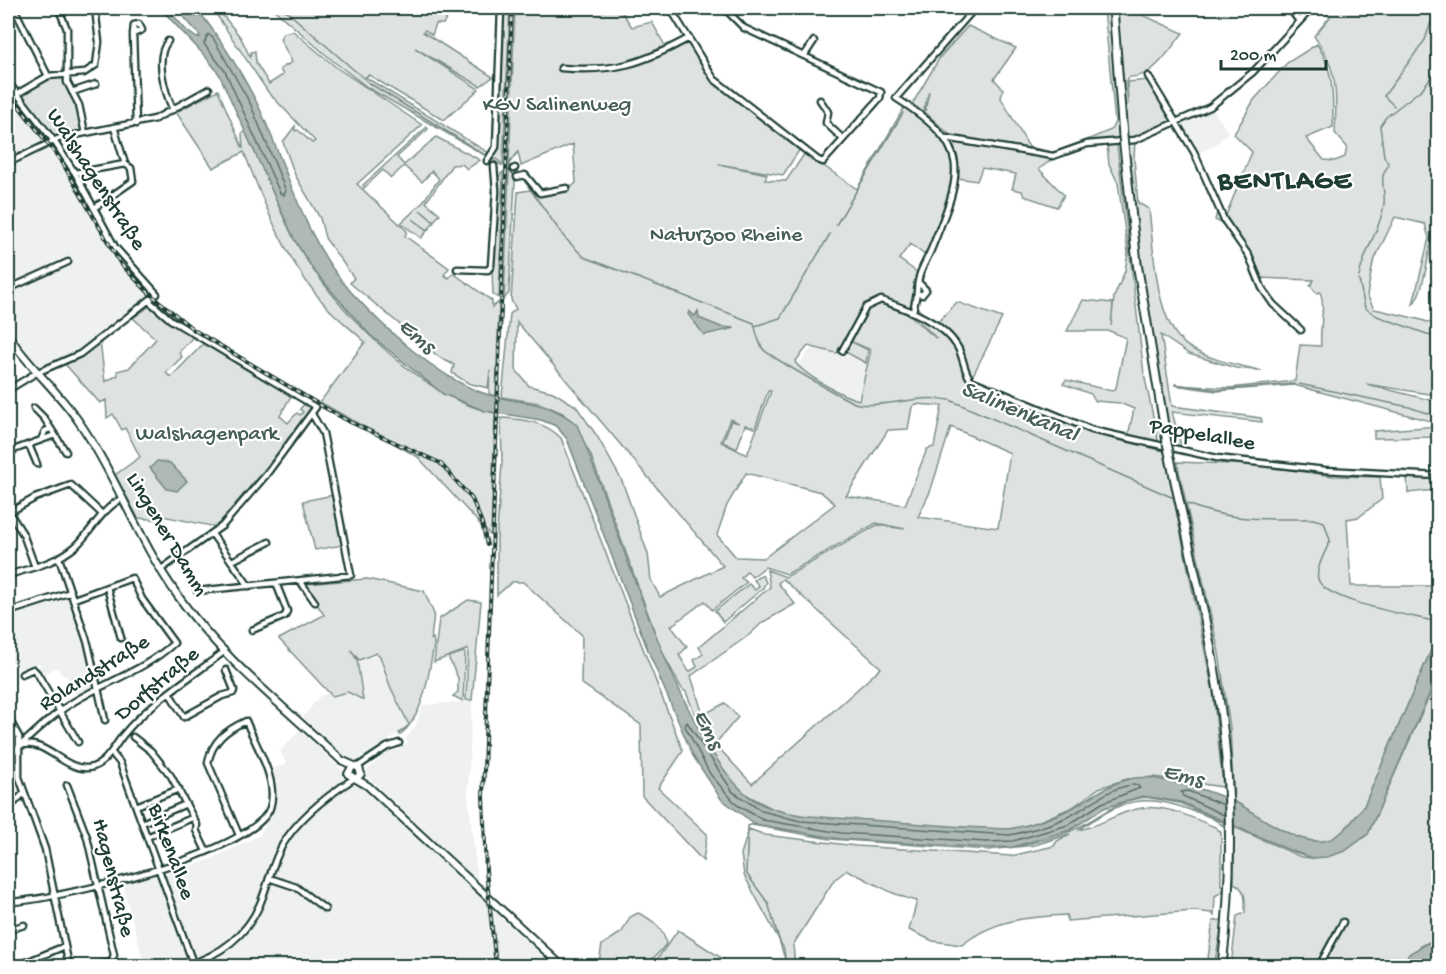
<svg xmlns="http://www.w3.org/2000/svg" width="1446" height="974" font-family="'Gochi Hand',sans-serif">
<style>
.built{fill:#eef1f0}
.green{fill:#dee3e2;stroke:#7e908b;stroke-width:1.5;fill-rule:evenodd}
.water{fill:#afbab7;stroke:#758883;stroke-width:1.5}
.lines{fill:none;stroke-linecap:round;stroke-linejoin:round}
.shore{stroke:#596f68;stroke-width:1.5}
.stream{stroke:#758883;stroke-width:1.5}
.street-casing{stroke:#1f3d34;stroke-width:9}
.secondary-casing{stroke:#1f3d34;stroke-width:10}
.primary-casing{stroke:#1f3d34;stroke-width:11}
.street{stroke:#fff;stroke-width:4.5}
.secondary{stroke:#fff;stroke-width:6}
.primary{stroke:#fff;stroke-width:7}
.rail-casing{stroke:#1f3d34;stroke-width:4}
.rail{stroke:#fff;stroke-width:1.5;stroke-dasharray:4.5;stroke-linecap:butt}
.primary-bridge-casing{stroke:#1f3d34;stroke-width:11;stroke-linecap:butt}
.primary-bridge{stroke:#fff;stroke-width:7}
.labels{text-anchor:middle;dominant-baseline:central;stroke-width:4.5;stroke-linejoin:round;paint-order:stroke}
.park-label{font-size:22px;fill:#455e57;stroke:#fff}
.street-label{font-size:22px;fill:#1f3d34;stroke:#fff}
.water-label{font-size:24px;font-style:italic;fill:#4a625b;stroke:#fff}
.district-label{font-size:28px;font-weight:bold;letter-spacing:1.5px;fill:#1f3d34;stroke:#fff}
</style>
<rect width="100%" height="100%" fill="#fff"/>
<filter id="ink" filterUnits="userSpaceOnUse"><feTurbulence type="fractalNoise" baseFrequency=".0167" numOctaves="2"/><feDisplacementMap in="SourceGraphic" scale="12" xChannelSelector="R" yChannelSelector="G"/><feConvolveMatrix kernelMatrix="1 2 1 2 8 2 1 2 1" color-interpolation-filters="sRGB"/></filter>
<g filter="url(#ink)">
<path class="built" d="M8 87 71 172 122 261 153 293 79 354 40 370 8 325Z
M1212 108 1228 132 1214 146 1197 154 1182 125Z
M823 334 870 350 858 399H850L797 366Z
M68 595 71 598 95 684 76 695 67 676 62 675 57 667 41 676 37 668 41 665 39 663 23 671H19L11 660 8 662V614Z
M380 656 390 686 409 725 363 760 351 763 303 717 320 696 329 693 332 696 348 692 362 700 357 660Z
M472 701 468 794 478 883 364 773 390 749 398 750 408 742 405 739 415 727 423 705Z
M300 730 344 772 342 779 348 784 355 782 361 784 553 966H145L122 882 159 872 160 876 209 860 260 835 273 812 276 800 270 770 286 764 280 751Z"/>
<path class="green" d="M212 8H217L241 38 250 57 251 52 255 51 256 63 269 84 283 75 280 69 292 62 280 39 283 33 293 31 337 68 422 125 357 184 407 231 405 236 449 268 444 275 449 278 453 273 492 301V307L499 302 496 396 489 394 490 370 488 388 468 383 452 373 454 365 439 357 350 283 354 278 325 238 320 218 295 175 283 142 295 126V131L298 130 312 143 315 141 268 92Z
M272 8H446L442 12 449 15 443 24H436L432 35 425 30 423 32 493 77 480 86 415 48 479 89 444 120 369 75 365 77 489 153 488 157 367 87 333 61Z
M503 8H510L503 164 493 157 499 137Z
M515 8H619L632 27 652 22 669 53 688 42 712 82 800 149 783 175 718 164 767 174 765 180 786 181 805 153 857 189 906 104C919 114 937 124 946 137 968 173 942 219 929 254L926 251 925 255 910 244 899 259 918 273 912 309 883 301 870 305 883 303 913 311V319L937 339 916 318 917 308 936 324 957 302 1002 318 969 383 1087 432 1164 451 1213 691 1223 787 1154 777 1127 779 1099 788 1073 807 1023 828 957 832 807 818 775 810 736 789 707 746 686 692 682 689 661 650 590 453 563 413 539 403 502 397 510 314 516 309 511 300 518 192 536 189 540 195 567 191 576 183 573 144 521 166 518 152 509 164ZM517 322 723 566 660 597 651 580 648 554 622 481 597 436 576 406 553 392 529 386 516 370ZM850 341 871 350 859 400C844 397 804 375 795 362L808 346 836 353 844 351 866 363 868 350ZM768 391H771L747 455 721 442 730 419 739 423 731 421 723 442 737 449 745 425 755 428ZM916 404 942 406 934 447 927 449 905 505 846 496 888 430 908 429 912 407ZM951 427 1010 453 998 528 918 517 930 492ZM746 473 821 492 835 504 764 558 736 557 717 535 727 505ZM876 523 905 529 877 525 786 577 767 570 770 587 699 647 703 654 694 660 697 667 689 672 679 655 687 647 671 626 705 601 712 610 747 582 741 578 747 571 752 577 765 567 787 574ZM783 579 881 668 752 784 715 744 738 717 725 703 703 715 691 676 749 635 763 622 795 604 778 583Z
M1104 8H1111L1120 139 1083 144 1055 155 1049 154 951 136 925 112 929 91 923 113 911 106 940 57 968 26 1016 48 994 79 1003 89 1001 98 1029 147 1056 153 1111 130 1115 122Z
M1116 8H1127L1183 33C1169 50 1154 78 1129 77L1126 81 1128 105 1127 82 1149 80 1174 121 1135 139 1128 138 1125 130Z
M1320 8H1438V198C1433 221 1427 290 1413 304L1429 238 1425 224 1395 217 1373 263 1367 295 1374 309C1384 311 1434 322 1438 326V386L1435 395 1366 384 1438 402V423L1294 385 1216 391 1174 385 1229 388 1295 381 1300 345 1321 346C1319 327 1326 306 1320 292L1317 293 1310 286 1314 280 1258 278C1248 259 1236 227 1215 220L1217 212 1226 215 1252 152 1234 134 1254 100 1287 63 1317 44C1334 69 1333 97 1333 127L1306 138 1324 160 1335 161 1345 157 1347 147 1335 133C1337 94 1338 67 1314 36L1330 17Z
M55 77 65 78 77 105 83 131 56 136 52 135 24 98 25 91Z
M218 90 243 149 242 134 246 129C263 166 276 206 296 242 330 304 423 401 495 413L491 536 418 457 320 402 365 342C353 330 339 320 327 307 287 264 265 206 244 152L213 168 176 112Z
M427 127 428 129 397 157 404 165 436 137 480 160 467 169 462 164 452 165 426 202 440 214 434 221 420 210 434 222 428 230 413 219 427 231 421 238 401 223 422 203 439 179 432 171 422 182 404 166 391 178 383 170 364 188 363 185Z
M956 141 1054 158 1039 169 1064 195 1057 207 1024 196 1022 191 1012 189 1016 174 982 168 977 181 958 178V158L952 143Z
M1135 141 1134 159 1138 203 1149 209C1154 248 1154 329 1192 349 1213 361 1240 365 1262 371L1236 368 1189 354 1161 335 1172 406 1261 418 1262 422 1172 412 1182 449 1172 445C1150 345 1138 244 1127 143Z
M1107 145H1117L1144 374 1159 444 1128 436 1134 409 1120 403 1095 401 1091 394 1063 384 1066 380 1112 391 1116 388 1126 338 1110 331H1067L1083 300 1113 303 1111 326 1114 297 1125 271 1128 253 1118 183 1109 164Z
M509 171 514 175 515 182 509 293 504 299Z
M503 172 499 298 493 295C492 277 490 178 503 172Z
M150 306 194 336 179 352 182 357 166 373 171 377 205 342 292 394 280 416 288 423 297 413 300 415 303 412 300 409 306 402 311 408 294 434 216 527 163 516 159 520 138 518 115 475 140 457 125 428 122 430 113 414 107 418 106 400 100 403 64 363 76 359 100 341 105 382 118 375 117 371 129 368 156 339 133 318Z
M501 418C522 419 546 422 561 438L683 751 658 788 707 834 703 861 642 796 641 725 581 683 582 635 523 582H512L497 595V530L502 463Z
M1438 426V437L1374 438V431Z
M1177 462 1256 465 1333 476 1380 477 1382 499 1359 517 1347 519 1351 586H1433L1438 592V634L1364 806C1355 817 1348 829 1336 837 1307 855 1259 814 1234 802L1230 728 1219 653Z
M1407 477H1438V506L1435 490 1408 493Z
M334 495 343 545 315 550 303 501Z
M762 575 766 582 763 588 723 622 715 611 749 584 755 590 759 586 754 580Z
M367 579 424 591 434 614 431 639 433 638 434 645C428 675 425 715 400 735L399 733 409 725 390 686 380 656 376 653 359 660 351 650 357 660 363 700 348 692 332 696 279 639 324 615 304 584Z
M468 600 481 602 472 700H466L468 649 434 662 439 619Z
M464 652 465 654 463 701 453 696 458 692V678L448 657Z
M1438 676V923L1432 941 1422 945 1399 966H1231L1237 916 1245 913C1245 900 1247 890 1234 883V827L1301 857 1312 858 1345 851 1368 834Z
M1146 797 1180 803 1223 822V826C1215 818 1201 813 1190 810 1140 791 1121 802 1078 830 1099 827 1116 813 1137 809 1164 803 1190 817 1215 827L1221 832V885H1223V891L1215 896 1214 916 1212 913 1194 911 1067 921V915C1028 917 994 919 962 945L933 941 909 930 917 901C891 895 871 881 847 870L834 880 793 945 795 966H782L785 958 784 949 744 875 741 854 749 829 765 835 856 846 1011 856 1054 846 1057 841 1070 834 1035 845 988 850 830 839 752 825 755 824 807 835 1003 848C1026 845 1049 840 1071 831 1097 819 1116 800 1146 797Z
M638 913C652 919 664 928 666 944 644 974 631 967 596 966L595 963 599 962 602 945 622 932 630 917Z
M1223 920 1214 966H1207L1213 921Z
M678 930 723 959 727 966H649L655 962Z"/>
<path class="water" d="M161 8H167L187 31 197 38 200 37 198 33 176 8H196C219 36 238 67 255 99 288 165 301 237 352 293 385 329 434 374 480 392 516 406 545 396 577 425 613 506 687 770 761 804 793 819 834 817 869 820 915 823 962 828 1009 829 1032 825 1053 818 1074 807 1101 791 1124 772 1158 779 1185 784 1216 792 1241 805 1263 818 1310 855 1336 836 1348 829 1355 817 1364 806L1438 634V674L1368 834 1345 851 1327 857 1312 858 1289 850 1181 802 1142 796 1104 808 1070 830 1013 847 987 848 840 839 755 824 721 799 693 756 649 653 567 439 556 426 541 420 485 411 443 394 370 335 314 271 295 241 219 74C202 49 179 31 161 8Z
M689 311 695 316 698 311 699 318 721 327 735 328 704 335 688 314Z
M157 461 170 463 187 481 177 491 167 489 150 468Z
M1438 923V959L1435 956 1421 966H1399L1410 953 1432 941Z"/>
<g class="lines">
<path class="shore" d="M208 34 213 38 250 103 286 191 284 195 280 193 225 71 204 44Z
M687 722 733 792 762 811 800 821 1010 835C1034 830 1056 824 1077 812 1097 800 1113 785 1137 785L1140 788 1102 803 1068 825 1013 841 987 842 841 833 763 820 737 805 710 774 685 726Z
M1224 805 1188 791 1181 792 1183 796 1224 815"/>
<path class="stream" d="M283 8 369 83 501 165 513 166 520 175
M1394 106 1384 96 1425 40 1431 22
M523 179 564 237 584 257 754 323C756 331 758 342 763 349 766 354 850 403 858 404 886 408 917 394 950 400L1176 499
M836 225 903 113
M1359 277C1363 252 1381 229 1384 204 1386 189 1377 178 1389 165L1384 156 1380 126 1386 117 1422 89 1438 68
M1359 280 1365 308 1377 316 1438 338
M755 326 780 318 830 234
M1175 384 1219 390 1294 384
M1299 384 1409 407 1438 417
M1183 502C1227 522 1266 519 1313 519L1324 522 1330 540C1327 550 1315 568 1318 579 1324 602 1415 616 1437 622
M756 823 748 826 746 873 768 903 787 966
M591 961 597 966"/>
<defs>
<path id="street" d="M14 8 48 76
M670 8 714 79 818 160 823 162 880 98 881 92 744 28 724 8
M1289 8 1299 21
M60 12 67 29V82L79 105 85 133
M133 34 142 30 139 24 134 25 133 34 136 124
M168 41C154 58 165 92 173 110
M804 56 814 41
M561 68C616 72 641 64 689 38
M1148 76 1194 152 1224 220 1249 256 1262 288 1273 304 1301 330
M8 82 54 141 75 173 115 247 157 294 80 354 36 373 8 390
M72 92 96 84
M17 94 48 76 84 73 96 65 99 42 95 8
M820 100 828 112 826 123 843 139
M946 138 1053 156 1087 144 1135 140 1210 107 1253 72 1312 8
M487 161 496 147 501 8
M8 163 60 138 155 119 209 89
M513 169 515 168
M75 173 125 164
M517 177 525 175 540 193 567 188
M94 208 133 181 131 168 125 164 114 127
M457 269 488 270 491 266 496 191 494 166
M919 283 926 290 922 295 917 293C917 274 924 266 931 250 963 171 974 148 896 98L975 8
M8 289 68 262
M149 301 171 320 316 407 266 475 222 526 160 570
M913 311 917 293
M842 351 866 307 881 300C906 309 942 321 957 346 964 357 963 370 971 380L1092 430 1217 458 1325 470 1438 476
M34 408 44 418 66 452
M41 440 45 431 50 429
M29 445 37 464
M8 452 55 435
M8 469 10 473
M9 512 23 534 35 567
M8 513 35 498 71 485 102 514
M212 534 249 586
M59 558 88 644 105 720
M232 561 269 542
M8 575C31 568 56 563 76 546 92 531 101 510 121 499
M300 581 315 602
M107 587 121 638
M197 591 351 575 323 433 312 414
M8 612 71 592
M252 630 285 616 287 611 276 583
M22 674 33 669 37 673 78 742
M170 694 184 717 222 696 233 693 234 690 226 670
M8 717 19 737V777L45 849 69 966
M133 737 151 751 171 776 197 825 196 830 206 851
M23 745C46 740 64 770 88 768 106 766 114 746 124 734 149 703 193 676 225 651
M111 752 120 763 194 966
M8 757C29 738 50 716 75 701 108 681 145 670 174 643L142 599 132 578 74 599
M357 767 387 747 399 743
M67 785 87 837 114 955 111 962 94 966
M136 806 179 789
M8 809 24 793
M142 823 186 804
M147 837 192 818
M269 878 296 887 325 909
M8 902C55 901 254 853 270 808 279 781 256 746 246 721 226 730 212 741 208 763L239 835
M8 930 24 925
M17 966 65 946
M185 966C218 956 246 937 260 904 268 885 272 863 283 844 299 817 327 796 353 779
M1319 966 1343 922"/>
<path id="secondary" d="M8 335C28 366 56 389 77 419 116 474 138 541 178 596 222 659 286 708 341 760L359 768 361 774 356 779 348 774 352 767
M356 779 368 786 562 966"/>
<path id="primary" d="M1113 8 1123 136
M1124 146 1137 263 1167 443
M1169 452C1186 538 1209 624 1221 711 1232 795 1232 883 1222 966"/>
</defs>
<use href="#street" class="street-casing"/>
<use href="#secondary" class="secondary-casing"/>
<use href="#primary" class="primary-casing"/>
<use href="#street" class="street"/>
<use href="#secondary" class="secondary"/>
<use href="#primary" class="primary"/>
<defs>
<path id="rail" d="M8 92 62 162 120 263 149 293 194 330 320 405 350 422 440 463 472 499 482 523 487 545
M496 966 486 871 483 796 512 8"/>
</defs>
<use href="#rail" class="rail-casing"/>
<use href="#rail" class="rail"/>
<defs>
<path id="primary-bridge" d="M1123 136 1124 146
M1167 443 1169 452"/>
</defs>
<use href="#primary-bridge" class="primary-bridge-casing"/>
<use href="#primary-bridge" class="primary-bridge"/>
</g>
</g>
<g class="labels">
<g class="park-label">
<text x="557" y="106">KGV Salinenweg</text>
<text x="726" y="236">Naturzoo Rheine</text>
<text x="207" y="435">Walshagenpark</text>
</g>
<g class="street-label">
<text transform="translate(95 180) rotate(57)">Walshagenstraße</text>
<text transform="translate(1202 436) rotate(10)">Pappelallee</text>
<text transform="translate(166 535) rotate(59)">Lingener Damm</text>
<text transform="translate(95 674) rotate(-32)">Rolandstraße</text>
<text transform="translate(158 685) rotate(-40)">Dorfstraße</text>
<text transform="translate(170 852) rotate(70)">Birkenallee</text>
<text transform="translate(112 878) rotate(76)">Hagenstraße</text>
</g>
<g class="water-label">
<text transform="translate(416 337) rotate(41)">Ems</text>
<text transform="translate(1019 413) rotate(23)">Salinenkanal</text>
<text transform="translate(707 730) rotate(64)">Ems</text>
<text transform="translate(1183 777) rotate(15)">Ems</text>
</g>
<g class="district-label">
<text x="1285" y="182">BENTLAGE</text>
</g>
</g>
<rect width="1446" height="974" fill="none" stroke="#fff" stroke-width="30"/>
<rect x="15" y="15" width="1416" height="944" fill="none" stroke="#1f3d34" stroke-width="2" filter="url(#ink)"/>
<path d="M1221 60v9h105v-9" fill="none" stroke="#1f3d34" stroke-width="3"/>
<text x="1230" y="60" font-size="18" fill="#1f3d34" stroke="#ffffff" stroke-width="4.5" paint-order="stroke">200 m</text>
</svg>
